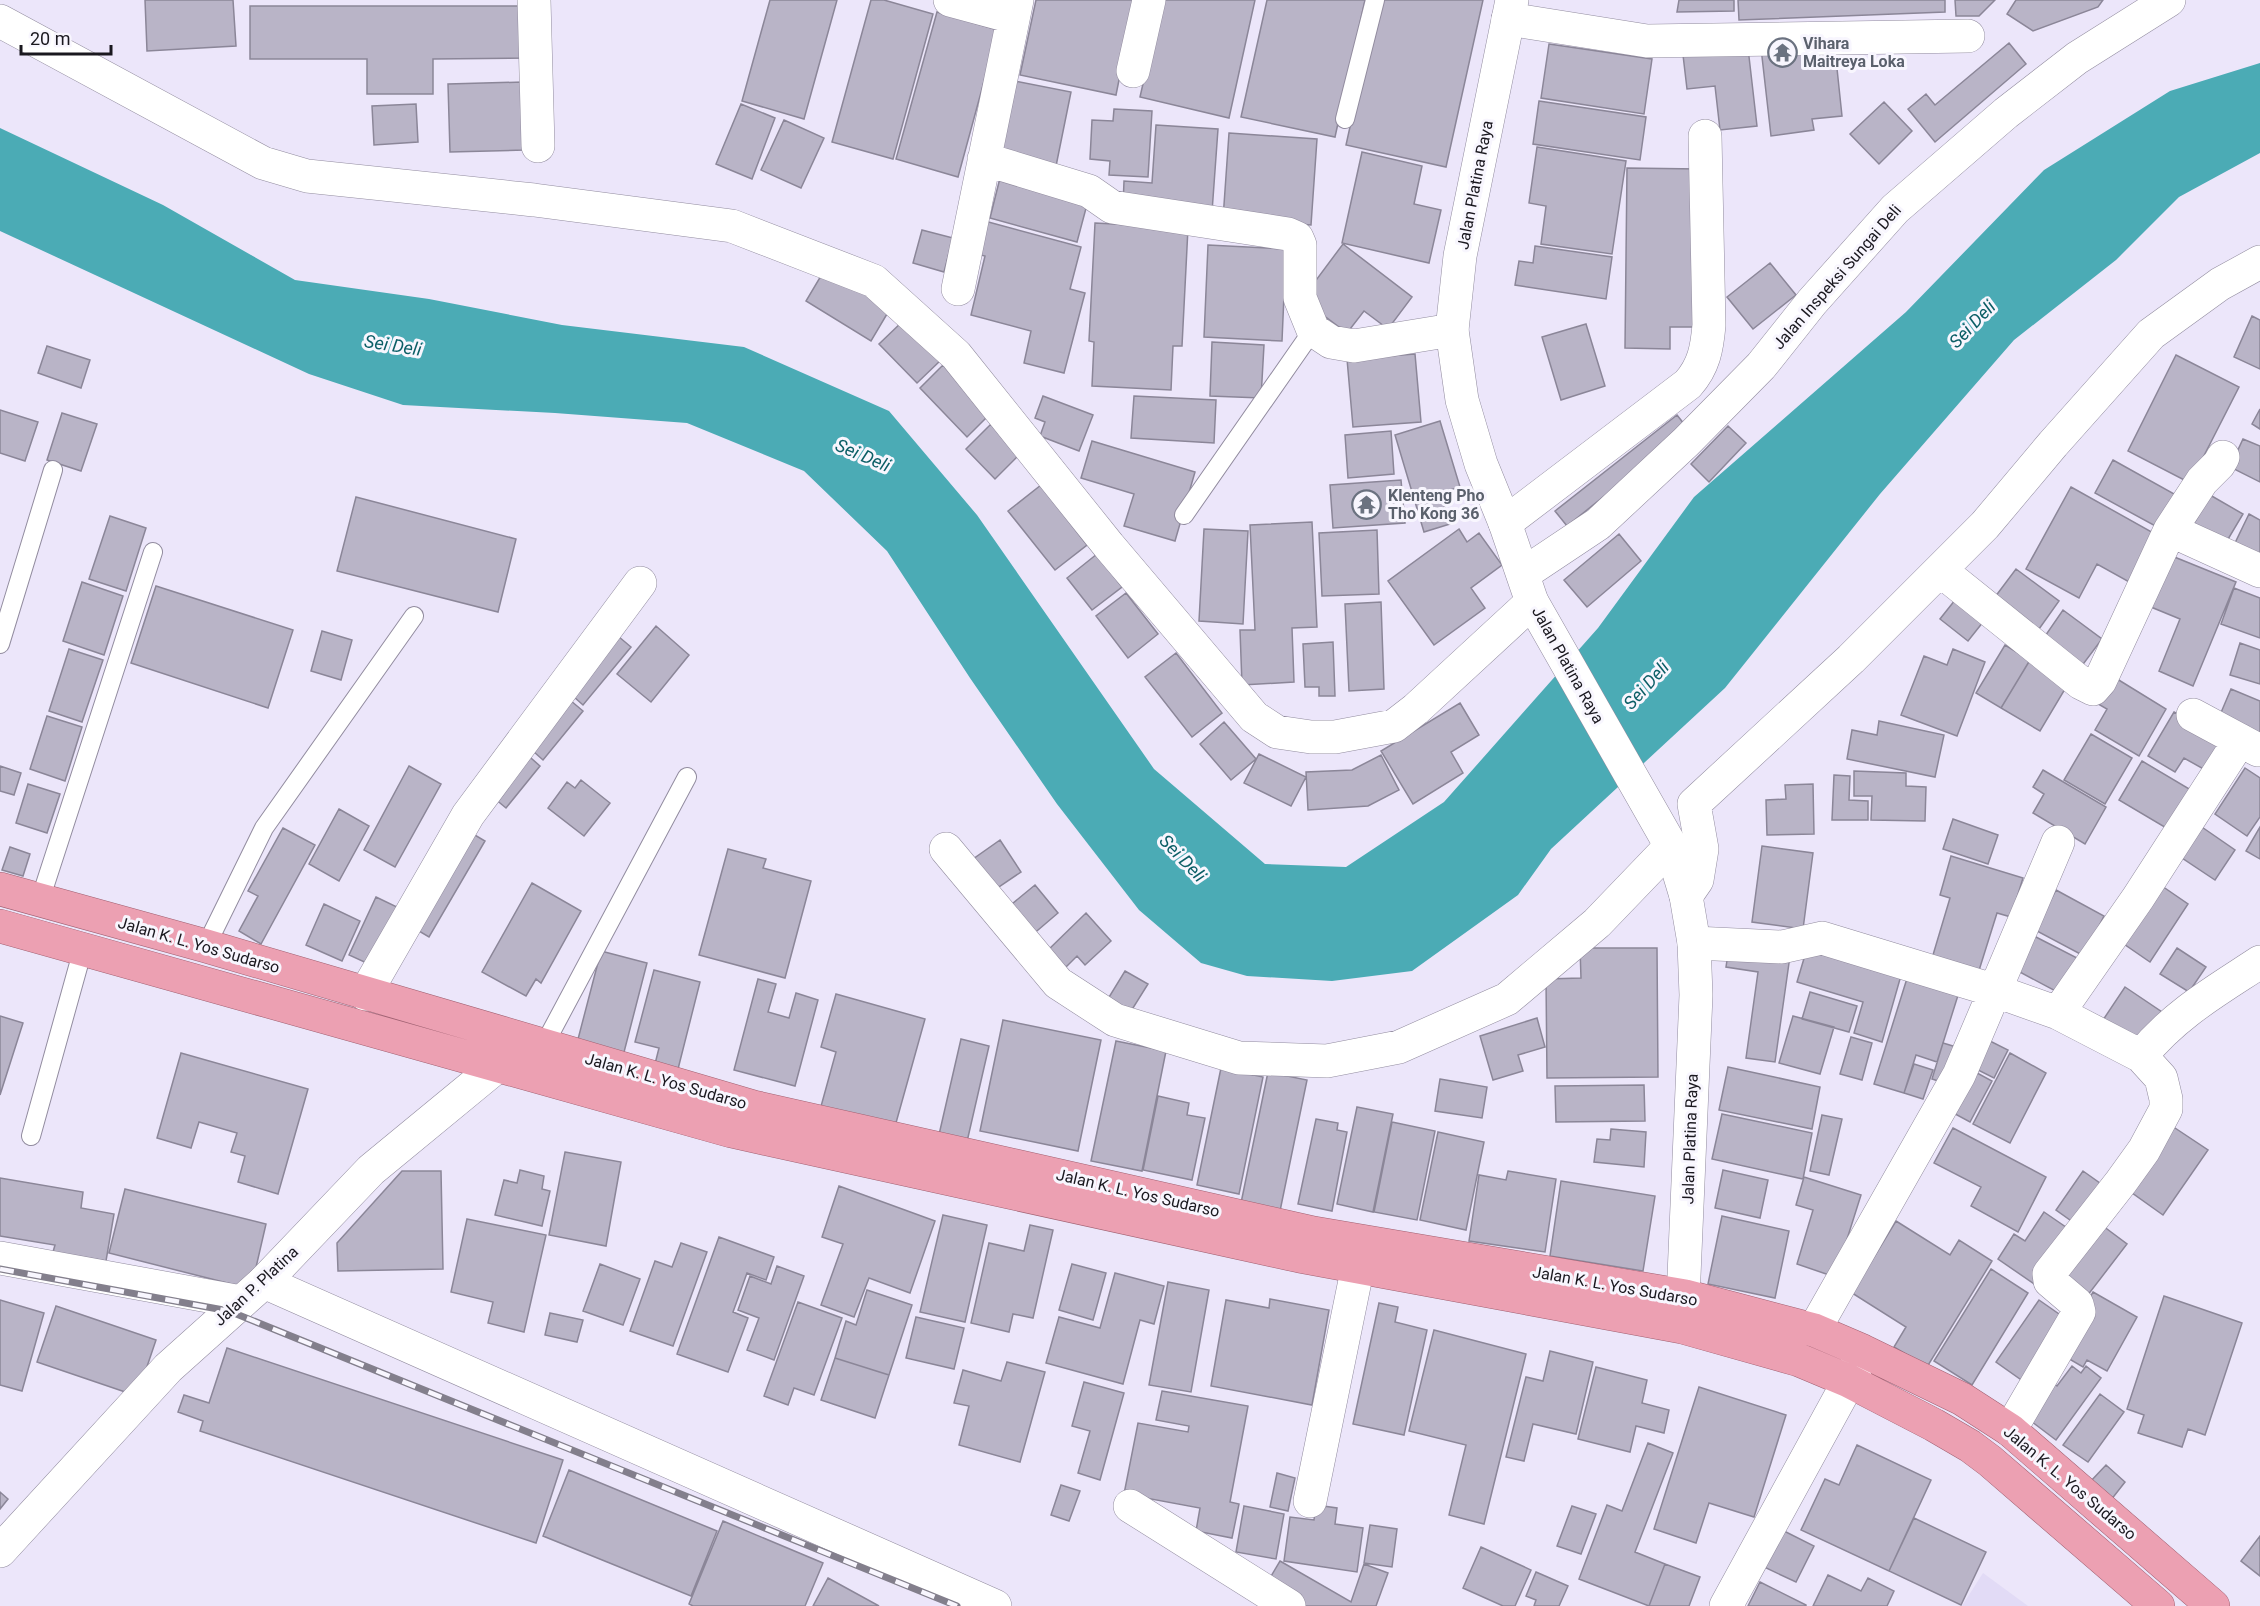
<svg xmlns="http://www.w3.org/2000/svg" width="2260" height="1606" font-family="Roboto,sans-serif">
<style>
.built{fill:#e2dbf6}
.water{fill:#4babb5}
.building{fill:#b9b4c7;stroke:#8b8698;stroke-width:1.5}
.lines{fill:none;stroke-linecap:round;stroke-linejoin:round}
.service-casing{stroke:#928c9f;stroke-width:20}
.minor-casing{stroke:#928c9f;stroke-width:34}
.tertiary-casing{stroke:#928c9f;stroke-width:34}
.secondary-casing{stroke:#928c9f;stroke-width:34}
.trunk-casing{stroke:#a06172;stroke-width:34}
.service{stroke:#fff;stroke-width:18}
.minor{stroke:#fff;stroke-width:33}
.tertiary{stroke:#fff;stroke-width:33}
.secondary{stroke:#fff;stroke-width:33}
.trunk{stroke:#eca0b2;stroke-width:33}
.rail-casing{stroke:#837f8c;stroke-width:7}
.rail{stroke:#f8f6fe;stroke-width:4.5;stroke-dasharray:14;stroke-linecap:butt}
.labels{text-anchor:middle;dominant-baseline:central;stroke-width:6;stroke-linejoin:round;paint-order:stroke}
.worship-label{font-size:16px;font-weight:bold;fill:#5b616d;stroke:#f8f6fe;text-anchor:start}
.street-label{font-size:16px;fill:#1a181f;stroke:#f8f6fe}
.water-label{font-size:18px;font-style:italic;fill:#0b5e66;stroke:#f8f6fe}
</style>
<rect width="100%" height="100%" fill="#ece6fa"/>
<path class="built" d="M1983 1573 2028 1606H1962Z"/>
<path class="water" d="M2260 63V153L2179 197 2116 260 2014 340 1880 494 1725 688 1551 849 1518 895 1412 971 1332 981 1247 976 1201 963 1139 910 1057 804 970 678 887 551 804 471 687 423 555 413 403 405 309 374 0 231V128L163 205 295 280 429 299 562 325 744 347 889 411 977 515 1154 769 1265 864 1346 867 1444 802 1598 628 1694 497 1906 312 2044 170 2170 91Z"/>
<path class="building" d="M145 0H233L236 46 147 51Z
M770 0H837L804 119 742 101Z
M871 0H884L933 14 893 159 832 142Z
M1036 0H1135L1116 95 1020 75Z
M1162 0H1255L1229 118 1140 97Z
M1267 0H1365L1335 137 1241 117Z
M1378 0H1483L1446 167 1346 145Z
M1679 0H1734V11L1677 12Z
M1738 0H1945V12L1739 20Z
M1955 0H1995L1979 16H1956Z
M2016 0H2103L2098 7 2033 31 2007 14Z
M250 6H528L527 58 433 59V94H367V59H250Z
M937 12 998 30 958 177 896 159Z
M1834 40 1842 116 1812 119 1814 130 1771 136 1761 48Z
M2009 43 2026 64 1935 142 1908 109 1926 94 1935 105Z
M1549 44 1652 59 1644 114 1541 98Z
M1748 48 1757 126 1720 130 1715 86 1687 89 1683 55Z
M1009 80 1071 92 1055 171 993 158Z
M523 82 524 150 450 152 448 84Z
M1539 101 1646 117 1640 160 1533 144Z
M1884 102 1912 131 1879 164 1850 134Z
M416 104 418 142 374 145 372 106Z
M741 104 775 118 752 179 716 164Z
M1114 109 1152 111 1148 177 1109 175 1110 161 1090 159 1092 120 1113 121Z
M784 120 824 138 801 188 761 170Z
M1156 125 1218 129 1212 212 1123 206 1124 181 1152 183Z
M1229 133 1317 139 1311 225 1223 219Z
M1537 147 1626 161 1612 254 1541 244 1546 206 1529 203Z
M1362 152 1422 166 1414 204 1441 210 1429 263 1342 243Z
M1627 168 1699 169 1697 327H1670V349L1625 348Z
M1001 174 1089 197 1077 242 990 218Z
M981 220 1081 247 1070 289 1085 293 1064 373 1024 363 1031 331 971 315 985 256 972 253Z
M1095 223 1188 228 1182 346H1173L1171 390 1092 386 1094 342 1089 341Z
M922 230 953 238 944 272 913 263Z
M1343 244 1412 297 1388 329 1364 311 1347 333 1302 299Z
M1208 245 1286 249 1282 341 1204 337Z
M1535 246 1612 257 1606 299 1515 285 1519 261 1533 263Z
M1770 263 1796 295 1753 329 1727 297Z
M825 269 890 309 871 341 806 301Z
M2252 316 2260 320V369L2234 357Z
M904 320 942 359 917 383 879 344Z
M1586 324 1605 386 1561 400 1542 337Z
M1212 342 1264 345 1261 398 1210 396Z
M47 346 90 360 81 388 38 373Z
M1415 354 1421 422 1353 427 1347 359Z
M2176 355 2239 387 2190 483 2128 451Z
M943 365 990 414 967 437 920 388Z
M1043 396 1093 415 1079 451 1040 436 1045 422 1035 418Z
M1134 396 1216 400 1214 443 1131 438Z
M2260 409V429L2252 424Z
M0 410 38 422 25 461 0 453Z
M62 413 97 424 81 471 47 460Z
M1677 415 1688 429 1567 526 1555 511Z
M1440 421 1460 487 1440 493 1450 524 1424 532 1395 435Z
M991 424 1020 454 995 479 966 449Z
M1728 426 1746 443 1709 482 1691 464Z
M1391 431 1394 474 1348 478 1345 435Z
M2243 439 2260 446V482L2230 467Z
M1092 441 1195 472 1175 541 1124 526 1134 494 1081 478Z
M2113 460 2176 495 2159 528 2095 493Z
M1401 480 1405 523 1333 528 1330 485Z
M1041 485 1087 545 1055 570 1008 511Z
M2071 487 2157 535 2131 583 2097 564 2079 598 2026 569Z
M2210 495 2243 514 2224 546 2192 527Z
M356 497 516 539 498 612 337 571Z
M2249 514 2260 520V556L2235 543Z
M110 516 146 528 126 591 89 579Z
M1312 522 1317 627 1292 628 1294 682 1242 685 1240 630H1255L1250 525Z
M1204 529 1248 531 1243 624 1199 621Z
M1459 529 1467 542 1479 533 1502 565 1471 588 1485 608 1434 645 1388 581Z
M1377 530 1379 594 1322 596 1319 533Z
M1619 534 1641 561 1587 607 1564 580Z
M1097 554 1122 587 1092 610 1067 578Z
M2167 554 2236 582 2193 686 2159 671 2180 619 2146 605Z
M2016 569 2059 601 2034 636 1995 597Z
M82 582 123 596 104 655 63 641Z
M156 586 293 630 268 708 131 663Z
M2234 588 2260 598V638L2221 624Z
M1126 593 1158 634 1128 658 1096 616Z
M1959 595 1987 617 1968 641 1940 619Z
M1381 602 1384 689 1349 691 1345 604Z
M2063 610 2102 639 2081 667 2043 639Z
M656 626 689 655 651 702 617 674Z
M322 631 352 640 341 680 311 671Z
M612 631 631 647 583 705 564 688Z
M1333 642 1335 696H1319V687H1305L1303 644Z
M2240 643 2260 650V684L2230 675Z
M2005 645 2030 660 2001 708 1976 693Z
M69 649 103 660 82 722 49 711Z
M1953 649 1985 662 1957 736 1901 715 1924 656 1947 665Z
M1176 653 1222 713 1192 737 1145 677Z
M2030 660 2068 684 2040 731 2001 708Z
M2109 674 2166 709 2139 756 2095 730 2107 709 2093 701Z
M2231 689 2260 701V741L2217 722Z
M564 695 583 711 543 760 524 743Z
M1460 703 1479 735 1451 752 1463 773 1413 804 1381 751Z
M2174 712 2224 742 2207 771 2184 758 2175 772 2148 756Z
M47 716 82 727 65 781 30 769Z
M1879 721 1944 735 1935 777 1847 759 1852 730 1877 735Z
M1224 722 1256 759 1231 780 1200 744Z
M2091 734 2132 758 2105 804 2064 780Z
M523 751 540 766 506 808 488 793Z
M1259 754 1306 777 1291 806 1244 783Z
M1381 755 1399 790 1368 806 1308 810 1306 772 1352 770Z
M2142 761 2196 793 2173 832 2119 800Z
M0 766 21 773 14 795 0 791Z
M409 766 441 784 395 867 364 850Z
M2245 768 2260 778V817L2247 836 2215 814Z
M2043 770 2106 807 2085 844 2033 813 2044 794 2033 787Z
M1854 771 1906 773V786L1926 787 1925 821 1871 820 1872 796H1854Z
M1834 775 1850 776 1849 800 1868 801V820H1832Z
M581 780 610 803 584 836 548 808 567 782 575 788Z
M28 784 60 794 47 833 16 823Z
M1813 784 1814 834 1767 835 1766 800 1786 799 1785 785Z
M339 809 369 826 339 881 309 864Z
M1953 819 1998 835 1988 864 1943 849Z
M2196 823 2235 850 2215 880 2176 854Z
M2260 827V859L2246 851Z
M283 828 315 845 261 944 239 931 258 896 248 891Z
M463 828 485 841 429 937 407 924Z
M1000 840 1021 872 987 895 966 864Z
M1762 846 1813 853 1803 929 1752 922Z
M10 847 30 854 23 876 2 870Z
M728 849 766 859 763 868 811 881 785 978 699 955Z
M1951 856 2023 878 2011 917 1997 913 1976 980 1930 965 1950 898 1940 895Z
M532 883 581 911 541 983 536 979 526 996 482 972Z
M2159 884 2188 904 2150 962 2121 942Z
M1035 885 1058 913 1031 936 1007 908Z
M2056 890 2104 916 2084 956 2035 930Z
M376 897 397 907 371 965 349 955Z
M324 904 360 921 342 961 306 945Z
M1086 913 1111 941 1085 965 1077 956 1061 972 1044 954Z
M2034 936 2081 960 2063 995 2016 970Z
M1808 945 1902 972 1882 1042 1854 1033 1863 1002 1797 982Z
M1729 947 1790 956 1775 1062 1746 1058 1758 972 1726 967Z
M1580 948H1657L1658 1077 1547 1078 1546 979 1581 978Z
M2177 948 2206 967 2189 992 2160 974Z
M601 951 647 963 623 1056 577 1043Z
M654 970 700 982 678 1069 655 1064 659 1048 635 1042Z
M1125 971 1148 984 1128 1016 1106 1002Z
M1909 972 1960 989 1937 1062 1916 1055 1904 1093 1874 1084Z
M758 979 776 984 768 1012 789 1018 796 993 818 1000 795 1086 734 1070Z
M2125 987 2165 1014 2141 1050 2101 1023Z
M1810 992 1857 1006 1849 1032 1802 1019Z
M836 994 925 1019 894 1130 820 1110 836 1052 821 1047Z
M0 1016 23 1023 0 1095Z
M1793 1016 1834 1027 1820 1074 1779 1063Z
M1537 1018 1545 1047 1518 1055 1523 1071 1493 1080 1480 1036Z
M1003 1020 1101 1040 1078 1151 980 1131Z
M1851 1037 1872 1043 1862 1080 1840 1074Z
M1982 1037 2008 1050 1994 1078 1968 1065Z
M961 1039 989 1046 966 1146 938 1139Z
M1116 1041 1166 1051 1142 1171 1091 1161Z
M1943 1043 1963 1049 1951 1085 1932 1079Z
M181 1053 308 1089 278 1194 238 1182 245 1156 231 1152 237 1133 199 1122 191 1148 157 1138Z
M2010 1053 2046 1073 2010 1143 1973 1124Z
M1914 1064 1933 1070 1923 1099 1904 1093Z
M1728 1067 1820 1087 1812 1129 1719 1110Z
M1966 1067 1992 1081 1970 1122 1944 1108Z
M1221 1068 1263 1077 1239 1194 1197 1185Z
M1268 1072 1307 1080 1280 1211 1241 1203Z
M1440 1079 1487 1087 1482 1118 1435 1111Z
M1644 1085 1645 1121 1556 1122 1555 1086Z
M1158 1096 1189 1103 1187 1115 1205 1118 1192 1180 1143 1170Z
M1357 1107 1393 1114 1373 1212 1337 1204Z
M1722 1114 1812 1133 1803 1179 1712 1159Z
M1822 1115 1842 1119 1829 1175 1810 1171Z
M1316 1119 1338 1123 1337 1130 1347 1132 1332 1211 1298 1204Z
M1392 1122 1435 1131 1417 1220 1374 1212Z
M2172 1126 2208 1150 2163 1215 2128 1190Z
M1953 1128 2046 1177 2018 1232 1971 1206 1981 1187 1934 1163Z
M1611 1129 1646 1132 1644 1167 1594 1162 1597 1139 1610 1140Z
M1438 1132 1484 1142 1466 1230 1420 1220Z
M565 1152 621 1162 606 1246 549 1235Z
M520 1170 544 1176 542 1189 550 1191 542 1226 495 1215 504 1180 517 1183Z
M1723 1170 1768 1180 1760 1218 1715 1208Z
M402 1171H441L443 1269 338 1271 337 1243Z
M1508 1171 1556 1179 1545 1252 1469 1241 1479 1175 1506 1180Z
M2083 1171 2104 1186 2077 1225 2056 1210Z
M1804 1177 1861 1195 1835 1277 1797 1264 1813 1210 1796 1205Z
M0 1178 83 1192 81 1208 114 1214 106 1261 53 1252 55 1245 0 1236Z
M1561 1181 1655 1196 1643 1271 1550 1256Z
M839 1186 935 1221 910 1293 869 1278 854 1317 821 1305 843 1244 822 1237Z
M125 1189 266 1224 251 1289 109 1253Z
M2044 1212 2073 1232 2037 1286 1998 1259 2014 1234 2025 1241Z
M943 1215 987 1225 965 1322 920 1312Z
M1722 1216 1789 1231 1775 1298 1708 1284Z
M467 1219 546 1235 524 1332 488 1323 493 1302 451 1292Z
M1896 1221 1950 1255 1959 1240 1992 1261 1927 1367 1894 1347 1906 1327 1852 1293Z
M2099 1223 2127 1244 2084 1300 2057 1278Z
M1030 1225 1053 1230 1033 1318 1013 1314 1009 1332 971 1323 989 1243 1024 1251Z
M719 1237 774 1257 766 1280 747 1273 733 1312 748 1318 728 1372 677 1354Z
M681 1243 707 1252 673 1346 630 1331 655 1261 672 1267Z
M600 1264 640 1279 623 1325 583 1311Z
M1072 1264 1106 1273 1093 1320 1059 1310Z
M777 1266 804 1276 774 1360 747 1350 759 1318 738 1310 750 1276 771 1284Z
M1991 1269 2028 1293 1972 1385 1934 1361Z
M1115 1273 1164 1286 1154 1324 1140 1320 1123 1384 1046 1363 1059 1317 1100 1328Z
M1168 1282 1209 1290 1191 1392 1149 1385Z
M867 1290 912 1305 889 1375 835 1358 846 1321 856 1325Z
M2093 1292 2137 1317 2107 1371 2087 1360 2083 1367 2059 1353Z
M2164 1296 2242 1323 2205 1435 2188 1429 2182 1447 2138 1433 2144 1415 2127 1409Z
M1270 1299 1329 1310 1312 1405 1211 1386 1226 1300 1269 1308Z
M0 1300 44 1313 22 1391 0 1385Z
M2039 1300 2069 1321 2027 1384 1996 1362Z
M798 1302 842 1318 814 1395 794 1388 788 1405 764 1396Z
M1379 1303 1398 1307 1395 1322 1427 1330 1404 1435 1353 1424Z
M56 1306 156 1340 137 1396 37 1362Z
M550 1313 583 1320 577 1342 545 1335Z
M916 1317 964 1328 954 1369 906 1358Z
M1434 1330 1526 1354 1484 1524 1449 1515 1466 1445 1409 1431Z
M227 1348 563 1460 536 1543 200 1431 203 1421 178 1412 184 1395 209 1403Z
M1550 1351 1593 1362 1576 1434 1533 1424 1524 1461 1506 1457 1526 1377 1543 1381Z
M835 1358 889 1375 875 1418 821 1400Z
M1007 1362 1045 1372 1020 1462 959 1445 969 1406 954 1403 963 1370 1001 1381Z
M2072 1366 2081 1373 2086 1366 2101 1378 2056 1440 2023 1415 2050 1380 2057 1386Z
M1596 1367 1647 1380 1642 1403 1669 1410 1664 1433 1636 1426 1630 1452 1578 1439Z
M1084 1382 1124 1393 1100 1480 1078 1473 1090 1431 1072 1426Z
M1699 1387 1786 1415 1754 1517 1709 1503 1696 1543 1654 1529Z
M1162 1391 1248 1406 1230 1502 1239 1504 1232 1538 1196 1531 1200 1508 1124 1494 1138 1423 1188 1432 1189 1426 1156 1420Z
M2100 1394 2124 1412 2088 1462 2063 1445Z
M1648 1443 1673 1453 1635 1552 1665 1564 1649 1606 1579 1579 1607 1505 1622 1511Z
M1857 1445 1931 1480 1889 1571 1801 1530 1825 1479 1839 1485Z
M2106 1465 2125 1482 2111 1500 2090 1482Z
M569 1470 717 1531 691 1596 543 1536Z
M1277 1473 1295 1478 1288 1511 1270 1507Z
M1061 1485 1080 1491 1069 1521 1051 1515Z
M0 1492 8 1499 0 1509Z
M1316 1505 1337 1508 1335 1524 1363 1528 1357 1572 1284 1561 1290 1517 1314 1520Z
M1244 1506 1284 1514 1276 1559 1236 1552Z
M1572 1506 1596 1514 1581 1554 1557 1546Z
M1914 1518 1986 1552 1961 1605 1889 1571Z
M723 1521 823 1563 805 1606H693L689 1604Z
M1370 1525 1397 1529 1392 1567 1364 1563Z
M1782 1530 1814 1546 1796 1582 1764 1567Z
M2260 1536V1576L2241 1561Z
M1481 1547 1531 1570 1515 1606H1503L1463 1588Z
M1280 1561 1351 1602 1364 1564 1388 1573 1376 1606H1295L1264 1588Z
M1665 1564 1700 1577 1689 1606H1649Z
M1536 1572 1568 1586 1559 1606H1534L1536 1600 1526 1596Z
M1828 1575 1861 1591 1868 1578 1894 1591 1887 1606H1813Z
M828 1578 879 1606H813Z
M1760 1582 1806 1605V1606H1748Z"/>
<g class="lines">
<defs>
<path id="service" d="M1345 119 1375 0
M1184 515 1313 330
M0 644 53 470
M40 900 153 552
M206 946 264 828 414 616
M544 1045 687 777
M31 1136 83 949"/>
<path id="minor" d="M534 0 538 146
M950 0 1013 17
M1508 19 1647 41 1968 36
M0 21 263 163 307 176 534 200 732 226 874 281 956 355 1109 546 1254 717 1277 732 1311 737H1335L1394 726 1416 709 1532 602
M1133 71 1149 0
M984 159 1089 191 1112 207 1288 234 1297 238 1300 245V298L1313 330 1331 342 1354 346 1452 330
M958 289 1017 0
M2223 457 2219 464 2202 481 2170 530 2260 571
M1505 523 1688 384C1704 366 1707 348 1709 325L1705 136
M1940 570 2081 683 2093 689 2100 681 2170 530
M1523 574 1598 524 1686 442 1761 366 1812 302 1895 209 2006 113 2077 58 2169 0
M2193 715 2258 750
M946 849 1058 983 1115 1020 1239 1058 1327 1061 1399 1047 1507 999 1597 923 1671 846
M1686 896 1697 880 1702 849 1694 804 1851 659 1985 525 2053 444 2151 334 2220 284 2260 262
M1694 943 1782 947 1822 938 1996 991 2058 1013 2141 1056 2161 1078 2166 1099V1109L2144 1150 2121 1182 2049 1274 2050 1281 2077 1304 2079 1312 2010 1430
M365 994 468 815 640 583
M2058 1013 2138 898 2240 740
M2141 1056C2175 1014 2216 991 2260 962
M0 1258 241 1302
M264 1282 995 1606
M1814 1330 1959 1075 2058 842
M1310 1501 1358 1266
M1130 1506 1289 1606
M1726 1606 1849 1381 1862 1354"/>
<path id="tertiary" d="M0 1551 168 1368 264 1282 371 1170 518 1049"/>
<path id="secondary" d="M1512 0 1460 256 1452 330 1462 400 1481 464 1505 523 1532 602 1671 846 1686 896 1694 943 1696 995 1682 1323"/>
<path id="trunk" d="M0 889 206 946 754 1107 1314 1233 1685 1296 1814 1330 1863 1351 1962 1399 2010 1430 2213 1606
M0 926 731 1131 1299 1256 1682 1327 1799 1360 1849 1381 1934 1425 1970 1446 1990 1461 2158 1606"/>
</defs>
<use href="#service" class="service-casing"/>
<use href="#minor" class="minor-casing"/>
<use href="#tertiary" class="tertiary-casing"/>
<use href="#secondary" class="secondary-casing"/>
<use href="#trunk" class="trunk-casing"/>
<use href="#service" class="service"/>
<use href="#minor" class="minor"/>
<use href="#tertiary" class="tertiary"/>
<use href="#secondary" class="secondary"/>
<use href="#trunk" class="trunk"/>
<defs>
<path id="rail" d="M0 1269 229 1311 957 1606"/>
</defs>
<use href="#rail" class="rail-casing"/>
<use href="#rail" class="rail"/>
</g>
<defs>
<symbol id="temple-ring" viewBox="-11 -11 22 22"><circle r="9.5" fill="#f8f6fe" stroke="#6b7280" stroke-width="1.5"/><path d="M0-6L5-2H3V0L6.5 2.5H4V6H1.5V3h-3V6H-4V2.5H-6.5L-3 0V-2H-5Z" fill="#6b7280"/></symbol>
</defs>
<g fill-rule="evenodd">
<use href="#temple-ring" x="1766" y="36" width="33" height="33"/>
<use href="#temple-ring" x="1350" y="488" width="33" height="33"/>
</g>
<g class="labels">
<g class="worship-label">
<text x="1803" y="43">Vihara<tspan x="1803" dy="18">Maitreya Loka</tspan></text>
<text x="1388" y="495">Klenteng Pho<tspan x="1388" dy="18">Tho Kong 36</tspan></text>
</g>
<g class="street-label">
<text transform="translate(1475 185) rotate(-79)">Jalan Platina Raya</text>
<text transform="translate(1837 277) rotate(-49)">Jalan Inspeksi Sungai Deli</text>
<text transform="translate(1568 665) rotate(61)">Jalan Platina Raya</text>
<text transform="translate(199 945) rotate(16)">Jalan K. L. Yos Sudarso</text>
<text transform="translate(666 1081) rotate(16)">Jalan K. L. Yos Sudarso</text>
<text transform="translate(1690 1139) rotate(-88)">Jalan Platina Raya</text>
<text transform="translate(1138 1193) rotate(13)">Jalan K. L. Yos Sudarso</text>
<text transform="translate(256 1286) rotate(-43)">Jalan P. Platina</text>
<text transform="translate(1615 1286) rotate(10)">Jalan K. L. Yos Sudarso</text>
<text transform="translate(2070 1483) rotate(40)">Jalan K. L. Yos Sudarso</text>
</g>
<g class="water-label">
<text transform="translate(1972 324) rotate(-46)">Sei Deli</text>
<text transform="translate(393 345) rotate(9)">Sei Deli</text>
<text transform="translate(863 455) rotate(23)">Sei Deli</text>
<text transform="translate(1646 685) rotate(-48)">Sei Deli</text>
<text transform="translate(1183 858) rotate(46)">Sei Deli</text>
</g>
</g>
<path d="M21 45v9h90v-9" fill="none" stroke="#1a181f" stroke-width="3"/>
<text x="30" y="45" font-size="18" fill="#1a181f" stroke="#f8f6fe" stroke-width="4.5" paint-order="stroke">20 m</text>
</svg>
